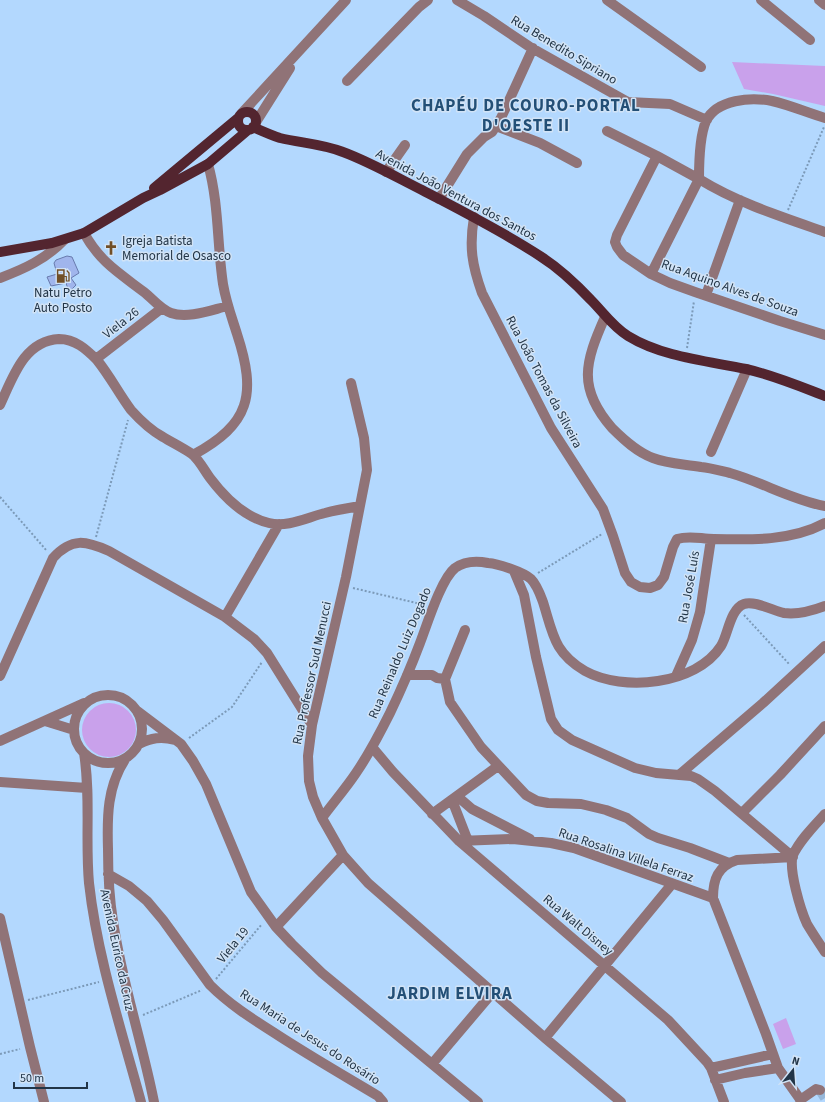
<svg xmlns="http://www.w3.org/2000/svg" width="825" height="1102" font-family="'Source Sans 3',sans-serif">
<style>
.green{fill:#c9a1eb}
.building{fill:#a0b5ec;stroke:#687aad}
.lines{fill:none;stroke-linecap:round;stroke-linejoin:round}
.minor-tunnel{stroke:#96b7d9;stroke-width:10;stroke-dasharray:10 5;stroke-linecap:butt}
.path{stroke:#7c9ab8;stroke-width:2;stroke-dasharray:2 2;stroke-linecap:butt}
.minor{stroke:#907377;stroke-width:10}
.major{stroke:#53252f;stroke-width:10}
.labels{text-anchor:middle;dominant-baseline:central;stroke-width:3;stroke-linejoin:round;paint-order:stroke}
.street-label{font-size:13px;fill:#223547;stroke:#d1e3f6}
.poi-label{font-size:13px;fill:#223547;stroke:#d1e3f6;text-anchor:start}
.district-label{font-size:17px;font-weight:bold;letter-spacing:1px;fill:#234f76;stroke:#d1e3f6}
</style>
<rect width="100%" height="100%" fill="#b3d8fe"/>
<path class="green" d="M732 62 825 66V106L773 94 744 89Z
M82 730a27 27 0 1 1 54 0a27 27 0 1 1-54 0Z
M786 1018 796 1044 783 1049 773 1024Z"/>
<path class="building" d="M67 256 72 257 79 273 71 278 76 285 69 292 66 283 51 286 47 277 57 274 54 263 56 260Z"/>
<g class="lines">
<path class="minor-tunnel" d="M820 1090 825 1098"/>
<path class="path" d="M788 210 824 127
M687 348 694 301
M0 497 47 551
M96 537 128 420
M538 573 602 534
M353 588 425 605
M744 615 790 665
M189 738 232 707 262 662
M216 979 262 924
M28 1000 99 982
M143 1015 202 990
M0 1054 20 1049"/>
<path class="minor" d="M457 0 484 16 530 47 628 102 670 104 707 120
M607 0 701 67
M761 0 810 40
M819 0 825 5
M347 81 419 7 428 0
M242 113 346 0
M825 118C808 113 790 105 772 101 751 97 717 99 706 121 700 135 699 164 699 179 738 203 782 217 825 232
M256 122 290 68
M496 126 540 143 577 163
M607 131 657 156 699 179 651 274
M657 156 617 235 615 242 617 247 623 255 651 274 670 283 695 292 780 321 825 335
M386 172 405 145
M439 199 467 154 484 137 492 132 501 118 533 48
M474 217C469 247 472 265 482 293L551 428 603 509 613 536 625 573 631 582 640 587 650 588 658 585 664 577 673 547 677 539C690 535 701 539 714 539 751 540 792 541 825 523
M84 233C100 262 119 273 144 292 153 299 160 309 171 313 188 319 211 310 228 306
M0 278C24 269 46 259 64 240
M706 295 740 200
M605 317C585 362 577 388 612 428 624 440 637 452 653 458 668 464 685 464 701 467 711 468 721 471 730 473 762 482 792 500 825 506
M96 359 162 308
M351 383 364 438 367 470 346 577 312 725 308 756 309 781 313 797 322 818 343 855 368 883 545 1038 621 1102
M0 405C13 377 24 341 59 339 75 339 86 349 97 360 110 376 119 394 131 410 140 420 152 431 163 437 173 443 183 448 192 454 200 461 204 470 210 478 225 498 244 517 269 523 287 528 308 517 325 513 336 510 348 508 360 506
M711 452 747 369
M193 455C250 424 257 395 237 334 232 318 226 302 223 284 217 244 219 203 208 164
M514 571 524 595 536 657 551 719 558 730 572 740 635 768 656 773 691 776 698 779 715 791 793 857
M225 617 279 524
M465 630 445 679 450 702 481 747 526 795 537 801 548 803 581 804 606 810 627 818 649 834 658 838 690 848 729 863
M407 675H432L437 678 445 679
M0 676 53 558C72 537 86 541 109 551L225 617 254 639 267 653 312 725
M676 676 692 640 700 612 711 539
M74 729a34 34 0 1 1 68 0a34 34 0 1 1-68 0Z
M136 710 181 744 193 761 206 784 251 892 276 927 292 944 322 973 478 1102
M45 721 74 730
M0 741 84 703
M139 744C151 738 161 736 175 740
M372 747 393 772 459 841 668 1020 707 1062 711 1068 724 1102
M84 753C91 796 85 840 89 883 97 956 122 1032 141 1102
M126 758C107 786 107 817 108 849 108 873 109 897 113 921 122 983 142 1041 154 1102
M679 775 763 703 825 646
M0 782 87 788
M457 796 472 809 530 839
M452 800 468 841
M742 813 780 775 825 726
M432 814 498 766
M825 814C814 826 800 840 793 855 788 869 801 911 807 924 813 934 819 943 825 952
M322 818C333 803 346 788 356 773 369 754 380 733 390 713 401 690 411 667 420 643 427 625 441 579 455 568 465 561 478 561 488 563 499 564 523 572 531 579 537 585 540 594 543 602 553 634 554 653 585 671 623 692 696 685 721 646 728 635 730 609 744 604 754 600 774 611 784 613 799 615 812 611 825 606
M459 841 513 839 551 843 574 848 713 898
M793 857 737 860C718 866 713 879 713 898L766 1034 778 1068 802 1102
M108 874 129 886 147 901 163 920 210 985C229 1004 251 1018 273 1032 308 1055 343 1075 378 1096L383 1102
M0 918 30 1047 44 1102
M276 927 343 855
M545 1038 672 884
M432 1064 493 992
M711 1068 773 1054
M715 1080 745 1073 778 1068
M800 1100 816 1089 820 1090"/>
<path class="major" d="M238 121a9 9 0 1 1 18 0a9 9 0 1 1-18 0Z
M253 127C262 131 271 135 280 138 301 143 323 144 343 152 370 162 396 177 422 190 462 211 502 231 540 256 559 268 576 284 591 300 603 312 613 327 628 336 662 357 708 361 746 369 773 375 799 386 825 396
M154 188 238 118
M0 252 52 243 84 233 143 198 160 190 208 164 248 130"/>
</g>
<defs>
<symbol id="church-bare" viewBox="-9 -9 18 18"><path d="M-1.2-6h2.4v3.5h3.3v2.4h-3.3V6h-2.4V-.1h-3.3v-2.4h3.3Z" fill="#714f27" stroke="#d1e3f6" stroke-width="2.5" paint-order="stroke"/></symbol>
<symbol id="fuel-bare" viewBox="-9 -9 18 18"><path d="M-5.5-6h7V0h2V4h1.3V-2.5L3-4.5l.8-.8L6-3V5H2.5V1h-1V6h-7ZM-4.2-4.7v3.2H.2V-4.7Z" fill="#714f27" stroke="#d1e3f6" stroke-width="2.5" paint-order="stroke"/></symbol>
</defs>
<g fill-rule="evenodd">
<use href="#church-bare" x="101" y="238" width="20" height="20"/>
<use href="#fuel-bare" x="53" y="266" width="20" height="20"/>
</g>
<g class="labels">
<g class="street-label">
<text transform="translate(564 50) rotate(31)">Rua Benedito Sipriano</text>
<text transform="translate(456 195) rotate(28)">Avenida João Ventura dos Santos</text>
<text transform="translate(730 288) rotate(20)">Rua Aquino Alves de Souza</text>
<text transform="translate(121 323) rotate(-38)">Viela 26</text>
<text transform="translate(544 382) rotate(62)">Rua João Tomas da Silveira</text>
<text transform="translate(689 587) rotate(-80)">Rua José Luís</text>
<text transform="translate(400 653) rotate(-67)">Rua Reinaldo Luiz Dogado</text>
<text transform="translate(312 673) rotate(-78)">Rua Professor Sud Menucci</text>
<text transform="translate(626 855) rotate(19)">Rua Rosalina Villela Ferraz</text>
<text transform="translate(578 925) rotate(40)">Rua Walt Disney</text>
<text transform="translate(233 945) rotate(-51)">Viela 19</text>
<text transform="translate(117 950) rotate(78)">Avenida Eurico da Cruz</text>
<text transform="translate(310 1037) rotate(33)">Rua Maria de Jesus do Rosário</text>
</g>
<g class="poi-label">
<text x="122" y="241">Igreja Batista<tspan x="122" dy="15">Memorial de Osasco</tspan></text>
<text x="63" y="293" text-anchor="middle">Natu Petro<tspan x="63" dy="15">Auto Posto</tspan></text>
</g>
<g class="district-label">
<text x="526" y="106">CHAPÉU DE COURO-PORTAL<tspan x="526" dy="20">D'OESTE II</tspan></text>
<text x="450" y="994">JARDIM ELVIRA</text>
</g>
</g>
<g transform="translate(793 1070) rotate(17)" stroke="#d1e3f6" stroke-width="3" paint-order="stroke">
<path d="M0-3L7 15L0 10L-7 15Z" fill="#223547"/>
<text y="-6" font-size="11" font-weight="bold" text-anchor="middle" fill="#223547">N</text>
</g>
<path d="M14 1082v6h73v-6" fill="none" stroke="#223547" stroke-width="2"/>
<text x="20" y="1082" font-size="12" fill="#223547" stroke="#d1e3f6" stroke-width="3" paint-order="stroke">50 m</text>
</svg>
